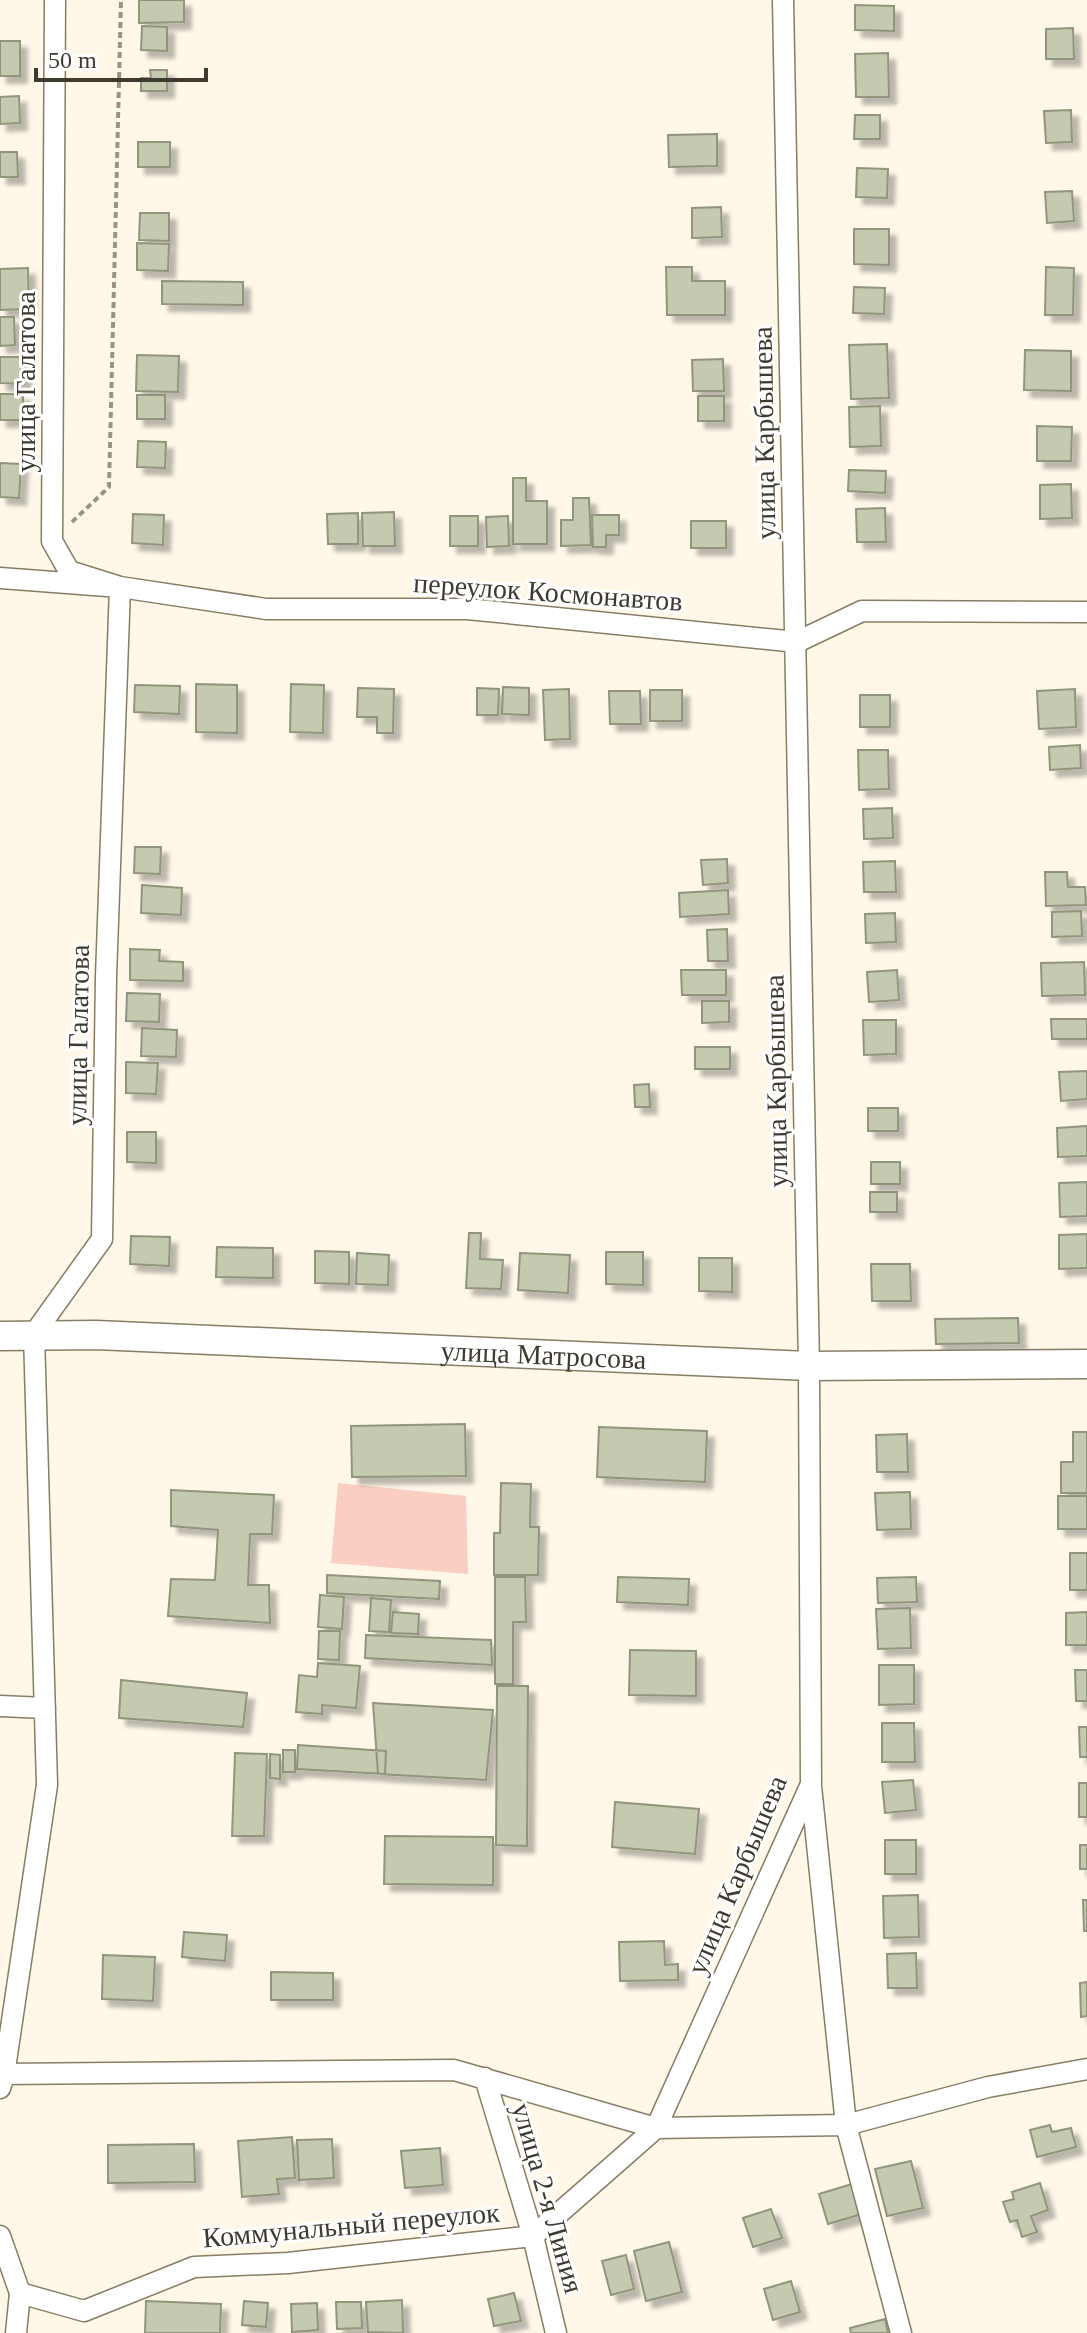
<svg xmlns="http://www.w3.org/2000/svg" width="1087" height="2333" font-family="Georgia,serif">
<style>
.green{fill:#fbcec3}
.building{fill:#c5c9af;stroke:#90957b;stroke-width:2;filter:url(#shadow)}
.lines{fill:none;stroke-linecap:round;stroke-linejoin:round}
.street-casing{stroke:#877d65;stroke-width:23}
.secondary-casing{stroke:#877d65;stroke-width:31}
.path{stroke:#989386;stroke-width:4;stroke-dasharray:6 4;stroke-linecap:butt}
.street{stroke:#fff;stroke-width:20}
.secondary{stroke:#fff;stroke-width:28}
.labels{text-anchor:middle;dominant-baseline:central;stroke-width:6;stroke-linejoin:round;paint-order:stroke}
.street-label{font-size:28px;fill:#3e3a30;stroke:#fff}
</style>
<defs>
<filter id="shadow"><feDropShadow dx="7" dy="7" stdDeviation="2" flood-color="#0004"/></filter>
</defs>
<rect width="100%" height="100%" fill="#fff8e9"/>
<path class="green" d="M338 1483 466 1496 468 1574 331 1563Z"/>
<path class="building" d="M139 0H184V22L139 23Z
M855 5 894 6V31L855 30Z
M142 26 167 27V51L141 50Z
M1073 28 1074 59H1046V29Z
M0 41H20V76H0Z
M888 53 889 97H856L855 54Z
M150 70H167V91H141V78H151Z
M19 96 20 123 0 124V97Z
M1071 110 1072 142 1046 143 1044 111Z
M855 115H880V139H854Z
M717 134V166L669 167 668 135Z
M138 142H170V167H138Z
M0 152H17L18 177H0Z
M857 168 888 169 887 198 856 197Z
M1072 191 1074 221 1047 223 1045 192Z
M721 207 722 237 692 238V208Z
M140 213H169V241L139 240Z
M854 229H889V265L854 264Z
M137 243 169 244 168 271 137 270Z
M666 267H692V281H725V315H667Z
M1046 267 1074 268 1073 315H1045Z
M28 268 29 309 0 310V269Z
M162 281 243 282V305L162 304Z
M854 287 885 288 884 314 853 313Z
M0 317H14L15 345 0 346Z
M887 344 889 398 851 399 849 345Z
M1025 350 1071 351V391L1024 390Z
M137 355 179 356 178 392 136 391Z
M0 357H24V384L0 383Z
M723 359 724 391H693L692 360Z
M0 394H23V420H0Z
M137 395H165V419H137Z
M698 396H724V421H698Z
M880 406 881 446 850 447 849 407Z
M1037 426 1072 427 1071 461H1037Z
M138 441 166 442 165 468 137 467Z
M0 463 21 464 19 498 0 497Z
M849 470 886 471 885 493 848 491Z
M513 478H526V501H547V544H513Z
M1071 484 1072 518 1040 519V485Z
M573 498H589L591 545 561 546V520H573Z
M885 508 886 542H857L856 509Z
M394 512 395 546H363L362 513Z
M358 513V544H328L327 514Z
M133 514 164 515 163 545 132 543Z
M592 515H619V535H606V547H593Z
M450 516H478V546H450Z
M508 516 509 546 487 547 486 517Z
M691 521H726V548H691Z
M196 684 237 685V733L196 732Z
M291 684 324 685 323 733 290 732Z
M135 685 180 686 179 714 134 712Z
M503 687 529 688V715L502 714Z
M358 688 394 689 393 733H377V717H357Z
M477 688 499 689 498 715H477Z
M569 689 570 739 545 740 543 690Z
M1075 689 1076 727 1039 729 1037 691Z
M650 690H682V721H650Z
M609 691H640L641 724H610Z
M860 695H890V727H860Z
M1080 745 1081 768 1050 770 1049 747Z
M858 750H888L889 789 859 790Z
M892 808 893 838 864 839 863 809Z
M135 847H161L160 874 134 873Z
M727 859 728 883 703 885 701 860Z
M895 861 896 892H864L863 862Z
M1045 872H1067L1068 887H1085L1086 905 1046 906Z
M142 885 182 888 181 915 141 913Z
M728 890 729 914 680 917 679 893Z
M1081 911 1082 936 1052 937V912Z
M895 913 896 942 866 943 865 914Z
M727 929 728 961H708L707 930Z
M130 949 160 950 159 961 183 962V981L130 980Z
M1084 962 1085 995 1042 996 1041 963Z
M681 970H726V995H682Z
M897 970 899 1000 869 1002 867 972Z
M127 993 160 994 159 1022 126 1021Z
M702 1001H729V1022L702 1023Z
M1051 1019H1087V1039H1052Z
M863 1020H896V1054L864 1055Z
M142 1028 177 1030 176 1057 141 1056Z
M695 1047H730V1069H695Z
M126 1062 158 1063 156 1094 126 1093Z
M1087 1071V1099L1061 1101 1059 1072Z
M649 1084 650 1107H635L634 1085Z
M868 1108H898V1131H868Z
M1087 1126V1156L1058 1157 1057 1128Z
M127 1132H156V1163L127 1162Z
M871 1162H900V1184H871Z
M1087 1182V1216L1060 1217 1059 1183Z
M870 1192H897V1212H870Z
M469 1233H481L480 1259 503 1260 501 1289 466 1288Z
M1087 1234V1268L1059 1269V1235Z
M131 1236 170 1237 169 1266 130 1264Z
M217 1247 273 1248V1278L216 1277Z
M315 1251 349 1252V1284L315 1283Z
M606 1252H643V1285L606 1284Z
M357 1253 389 1255 388 1285 356 1284Z
M520 1253 570 1255 568 1293 518 1290Z
M699 1258H732V1292L699 1291Z
M871 1264H910L911 1301H872Z
M1018 1318 1019 1343 936 1344 935 1319Z
M465 1424 466 1476 352 1477 351 1426Z
M599 1427 707 1431 705 1482 597 1477Z
M1073 1432H1087V1493H1061V1462H1073Z
M907 1434 908 1472H877L876 1435Z
M501 1483 531 1484 530 1527H539L538 1575H494V1533H500Z
M171 1490 274 1495 272 1534H250L248 1585H269L270 1623 168 1616 171 1579 215 1580 218 1530 171 1526Z
M910 1492 911 1529 877 1530 875 1493Z
M1058 1496H1087V1529H1058Z
M1070 1553H1087V1590H1070Z
M327 1575 440 1581 439 1599 327 1593Z
M495 1577H525L526 1622H513V1684H495Z
M618 1577 689 1579 688 1605 617 1602Z
M916 1577 917 1602 878 1603 877 1578Z
M320 1595 344 1597 342 1629 318 1627Z
M371 1598 391 1600 389 1632 369 1631Z
M910 1608 911 1648 878 1649 876 1609Z
M393 1612 419 1614 418 1634 391 1633Z
M1087 1612V1645H1066V1613Z
M319 1631H340L339 1660 318 1659Z
M366 1635 491 1640 492 1665 365 1658Z
M630 1650 696 1651V1696L629 1695Z
M318 1663 360 1666 356 1708 322 1705V1714L296 1712 299 1675 317 1677Z
M879 1665H914V1704L879 1705Z
M1075 1670H1087V1701H1076Z
M121 1680 247 1693 243 1727 119 1718Z
M497 1686H528L527 1846 496 1845Z
M373 1703 493 1710 486 1780 378 1774Z
M882 1723H914L915 1762H882Z
M1079 1727H1087V1757H1080Z
M298 1745 386 1751 385 1774 297 1769Z
M283 1750H295V1772H283Z
M235 1753 267 1754 264 1836H232Z
M270 1754 280 1755V1779L270 1778Z
M913 1780 916 1810 885 1813 882 1782Z
M1079 1783H1087V1817H1079Z
M615 1802 699 1809 695 1854 612 1847Z
M385 1836 493 1837V1885L384 1884Z
M885 1840H916V1874H885Z
M1080 1845H1087V1869H1080Z
M918 1895 919 1937 884 1938 883 1896Z
M1083 1900H1087V1931H1084Z
M184 1932 227 1935 225 1961 182 1957Z
M664 1941 665 1965 678 1964V1980L620 1981 619 1942Z
M916 1953 917 1988H888L887 1954Z
M103 1955 155 1957 153 2001 102 1999Z
M271 1972 333 1973V2000H271Z
M1087 1982V2016L1081 2017 1080 1983Z
M1050 2125 1052 2132 1071 2128 1076 2147 1037 2157 1030 2130Z
M292 2137 295 2178 277 2179 279 2194 242 2197 238 2141Z
M332 2139 334 2178 299 2180 297 2140Z
M194 2144 195 2182 108 2183V2145Z
M440 2148 443 2185 405 2188 401 2151Z
M911 2161 923 2208 887 2216 875 2169Z
M1040 2183 1048 2210 1031 2216 1037 2232 1022 2237 1017 2220 1010 2222 1003 2202 1014 2199 1012 2192Z
M852 2184 862 2214 828 2224 819 2194Z
M771 2209 782 2238 753 2247 743 2218Z
M669 2242 682 2292 646 2301 634 2251Z
M626 2255 634 2289 611 2295 602 2261Z
M791 2281 800 2312 773 2320 764 2289Z
M514 2293 521 2321 494 2326 488 2299Z
M402 2300 403 2333 368 2332 366 2302Z
M146 2301 221 2304 220 2333H145Z
M244 2301 268 2303 266 2327 242 2325Z
M336 2302H361L362 2328 337 2329Z
M317 2303 318 2330 292 2332 291 2304Z
M885 2319 888 2333H851L850 2328Z"/>
<g class="lines">
<defs>
<path id="street" d="M0 578 120 587 266 609H467L797 642 862 611 1087 612
M0 1706 45 1708
M811 1786 846 2125 901 2333
M0 2074 454 2070 656 2128 846 2125 988 2087 1087 2069
M485 2078 533 2236 556 2333
M0 2088 4 2075 47 1785 34 1334 102 1239 106 977 120 587 69 571 52 541 55 0
M0 2236 20 2293 16 2333
M20 2293 84 2311 194 2267 288 2263 533 2236 656 2128 811 1784 809 1366 783 0"/>
<g id="secondary">
<path id="s1" d="M0 1336 96 1335 809 1366 1087 1364"/>
</g>
</defs>
<use href="#street" class="street-casing"/>
<use href="#secondary" class="secondary-casing"/>
<path class="path" d="M72 522 109 487 121 0"/>
<use href="#street" class="street"/>
<use href="#secondary" class="secondary"/>
</g>
<g class="labels">
<g class="street-label">
<text transform="translate(25 382) rotate(-90)">улица Галатова</text>
<text transform="translate(764 433) rotate(-91)">улица Карбышева</text>
<text transform="translate(548 592) rotate(4)">переулок Космонавтов</text>
<text transform="translate(78 1035) rotate(-89)">улица Галатова</text>
<text transform="translate(776 1081) rotate(-91)">улица Карбышева</text>
<text stroke="none"><textPath href="#s1" startOffset="544">улица Матросова</textPath></text>
<text transform="translate(737 1875) rotate(-67)">улица Карбышева</text>
<text transform="translate(548 2198) rotate(74)">улица 2-я Линия</text>
<text transform="translate(351 2225) rotate(-5)">Коммунальный переулок</text>
</g>
</g>
<path d="M36 68v12h170v-12" fill="none" stroke="#3e3a30" stroke-width="4"/>
<text x="48" y="68" font-size="24" fill="#3e3a30" stroke="#ffffff" stroke-width="6" paint-order="stroke">50 m</text>
</svg>
